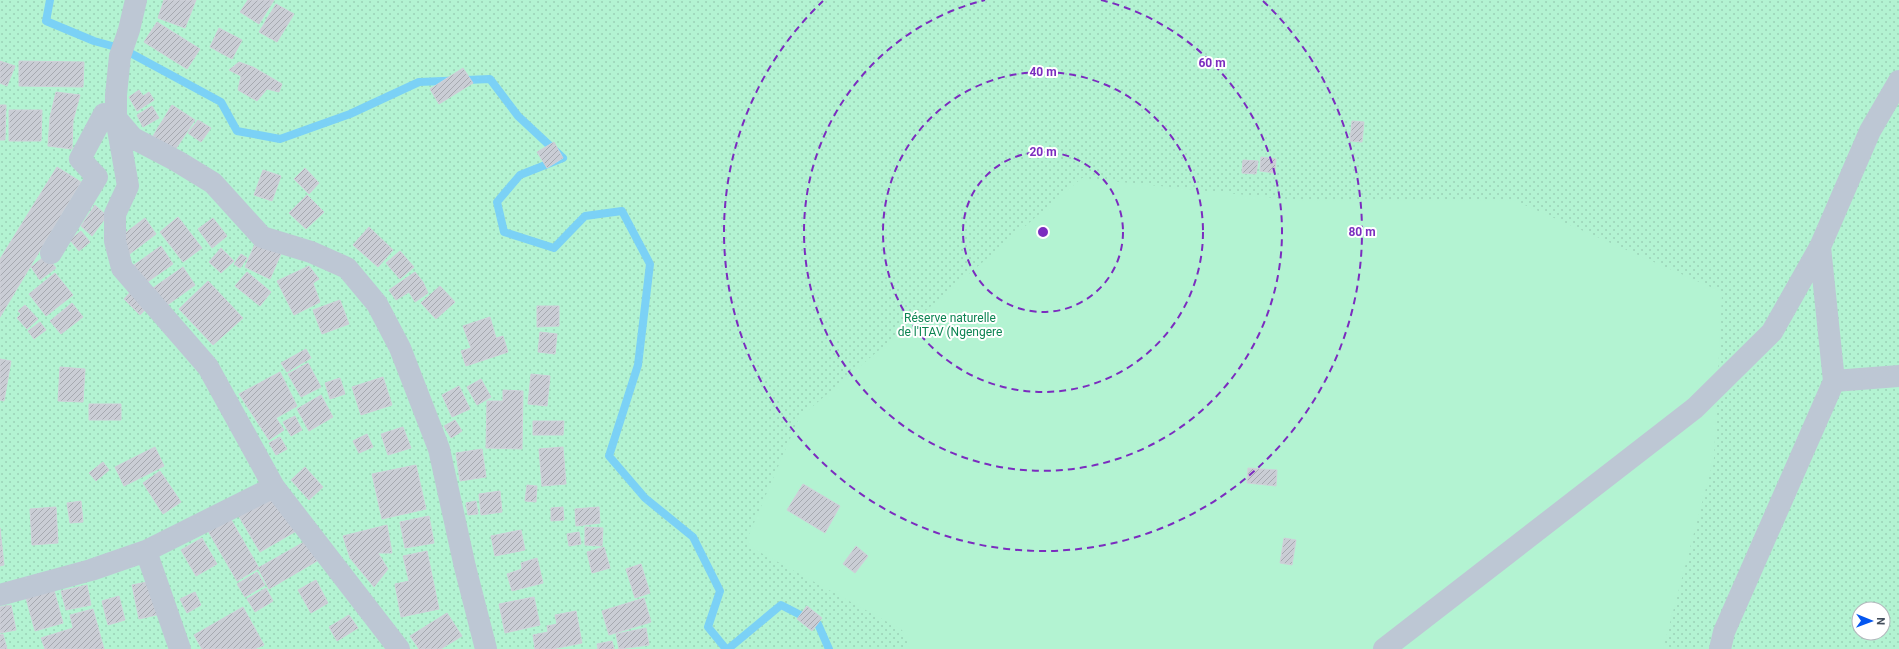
<svg xmlns="http://www.w3.org/2000/svg" width="1899" height="649" font-family="Roboto,sans-serif">
<style>
.grass{fill:url(#grass-dots);fill-rule:evenodd}
.garden{fill:#b3f3d2}
.lines{fill:none;stroke-linecap:round;stroke-linejoin:round}
.stream{stroke:#7bd1f6;stroke-width:8}
.building{fill:url(#building-hatch);stroke:#cfd1d9}
.minor{stroke:#bdc7d4;stroke-width:22}
.ring{fill:none;stroke:#7b2cbf;stroke-width:2;stroke-dasharray:7 5}
.labels{text-anchor:middle;dominant-baseline:central;stroke-width:4;stroke-linejoin:round;paint-order:stroke}
.park-label{font-size:12px;fill:#0c8452;stroke:#fff}
.centre{fill:#7b2cbf;stroke:#fff;stroke-width:2}
.ring-label{font-size:12px;text-anchor:middle;font-weight:bold;fill:#7b2cbf;stroke:#fff;stroke-width:4;stroke-linejoin:round;paint-order:stroke}
</style>
<defs>
<pattern id="grass-dots" width="8" height="8" patternUnits="userSpaceOnUse"><rect width="8" height="8" fill="#b3f3d2"/><path d="M2 2h.1M6 6h.1" fill="none" stroke="#9bd2b7" stroke-width="1.8" stroke-linecap="round"/></pattern>
<pattern id="building-hatch" width="6" height="6" patternUnits="userSpaceOnUse"><rect width="6" height="6" fill="#cacdd5"/><path d="M-1 1l2-2M0 6l6-6M5 7l2-2" fill="none" stroke="#a6a9b0"/></pattern>
</defs>
<rect width="100%" height="100%" fill="#efeceb"/>
<path class="grass" d="M0 0H1899V649H0ZM1859 609H1883V633H1859Z"/>
<path class="garden" d="M1082 178 1304 201 1513 200 1722 292 1714 458 1663 649H910L902 630 745 544 799 418Z"/>
<g class="lines">
<path class="stream" d="M50 0 46 21 94 41 123 49 221 102 237 131 280 139 350 114 419 82 490 79 518 116 563 158 520 175 497 202 504 232 554 248 585 216 622 211 650 264 638 365 609 456 645 498 693 537 720 591 708 627 726 649
M728 649 781 605 818 624 829 649"/>
</g>
<path class="building" d="M164 0H196L185 28 158 18Z
M248 0H274L259 24 240 12Z
M276 4 294 14 277 42 259 32Z
M157 22 200 49 187 69 144 42Z
M219 28 242 40 232 59 210 47Z
M0 61 15 66 7 86 0 83Z
M19 61 84 62 83 87 19 86Z
M239 62 253 67 282 84 279 92 267 89 257 101 238 90 241 76 229 70Z
M463 68 473 83 439 104 430 89Z
M139 90 143 96 149 92 154 100 137 111 129 97Z
M56 92 80 95 73 121 72 149 48 146 50 117Z
M0 105H6L5 140H0Z
M172 105 195 120 175 150 153 136Z
M152 106 159 118 143 127 137 115Z
M9 110H42L41 141H9Z
M198 120 211 128 201 142 188 133Z
M1352 121 1364 122 1362 142 1350 141Z
M554 142 563 158 547 168 537 152Z
M1261 157 1276 159 1275 173 1260 171Z
M1243 160 1258 161 1256 174 1242 173Z
M57 167 81 182 0 317V259Z
M305 168 319 183 309 194 294 179Z
M263 170 281 176 272 201 254 195Z
M307 195 324 212 306 229 289 213Z
M95 205 107 216 92 236 81 226Z
M178 217 202 248 183 262 160 232Z
M145 218 156 234 127 256 116 240Z
M213 218 227 236 212 248 198 229Z
M369 227 393 250 378 267 353 245Z
M81 231 90 242 79 251 70 240Z
M258 237 283 249 270 279 245 267Z
M161 246 173 264 146 283 134 265Z
M221 248 234 261 221 273 209 262Z
M400 251 414 267 400 279 386 263Z
M241 254 247 258 240 268 234 264Z
M46 255 56 268 40 280 31 267Z
M309 266 319 279 313 283 320 302 294 315 277 281Z
M183 267 195 285 166 306 153 288Z
M247 272 271 292 260 306 235 286Z
M415 272 423 282 428 293 415 302 409 292 396 300 389 290Z
M55 273 73 295 46 316 29 294Z
M208 281 243 318 213 345 179 309Z
M440 286 455 302 436 319 421 303Z
M135 287 152 303 140 315 124 299Z
M340 300 349 324 322 334 313 310Z
M72 303 83 317 61 334 50 321Z
M25 305 38 319 27 329 17 318 21 314 18 311Z
M537 306H559V326L537 327Z
M490 317 496 338 503 336 508 352 466 366 461 351 471 348 463 326Z
M40 322 46 330 34 339 28 331Z
M540 332 557 334 555 354 538 352Z
M306 349 311 358 287 372 281 363Z
M0 359 11 361 4 401 0 400Z
M308 363 321 387 301 397 288 374Z
M60 367 85 369 83 402 58 401Z
M280 372 297 406 276 418 284 430 269 440 239 394Z
M531 374 550 376 547 406 528 404Z
M383 377 392 405 361 415 352 387Z
M340 378 345 394 330 399 325 383Z
M481 379 491 397 477 405 467 387Z
M459 386 470 409 452 417 442 395Z
M503 390 523 391 522 449 486 448 487 401H503Z
M321 395 333 417 309 431 297 409Z
M89 404H121V420H89Z
M295 416 302 430 291 436 283 422Z
M455 420 462 431 451 438 444 426Z
M533 421H564L563 435H533Z
M403 427 411 448 388 455 381 434Z
M367 434 373 447 359 453 353 441Z
M280 437 287 449 276 455 269 443Z
M155 447 164 466 124 486 115 467Z
M563 447 566 484 542 486 539 449Z
M482 449 486 477 460 481 456 453Z
M103 462 109 470 96 481 89 473Z
M416 465 426 509 382 519 372 474Z
M305 467 323 487 309 500 291 480Z
M1248 468 1277 470 1276 486 1247 483Z
M160 471 181 502 163 514 143 483Z
M270 481 298 530 260 552 231 503Z
M803 484 840 506 825 533 787 510Z
M527 485 537 486 536 502 525 501Z
M500 491 502 512 481 515 479 494Z
M81 501 83 522 70 523 67 503Z
M476 501 478 514 468 515 466 503Z
M222 504 259 568 237 581 200 517Z
M56 507 58 543 32 545 30 509Z
M563 507 564 520 551 521V508Z
M599 507 600 523 576 526 575 509Z
M429 516 434 543 405 548 400 522Z
M387 525 392 553H378L388 569 374 587 350 558 343 536Z
M585 527 603 528 602 546 585 545Z
M0 528 4 565 0 566Z
M521 530 525 550 495 556 491 536Z
M579 532 581 544 569 546 567 534Z
M202 538 217 564 196 576 181 550Z
M1284 538 1296 540 1292 565 1280 563Z
M306 541 317 561 269 589 258 568Z
M856 546 868 556 855 573 843 564Z
M604 547 610 568 592 573 587 552Z
M427 551 439 609 401 617 395 584 409 581 403 556Z
M537 558 543 583 512 591 507 574 522 569 521 563Z
M641 564 650 593 635 598 626 569Z
M257 572 265 585 245 597 237 584Z
M157 580 165 613 139 619 132 585Z
M316 580 328 603 311 613 298 590Z
M87 585 91 605 66 610 61 591Z
M266 588 273 601 255 612 247 599Z
M54 590 63 623 35 631 26 598Z
M195 592 201 605 187 613 180 599Z
M119 596 125 620 108 625 102 601Z
M534 597 540 625 505 633 499 604Z
M644 598 651 622 609 635 602 611Z
M11 605 16 630 0 633V607Z
M807 606 822 618 812 631 797 619Z
M243 607 264 645 255 649H202L194 635Z
M93 609 104 649H45L41 638 73 628 70 615Z
M576 611 582 643 553 649H535L533 635 548 632 547 626 557 624 555 615Z
M447 613 462 636 441 649H419L410 636Z
M349 615 358 628 337 641 329 627Z
M646 628 649 645 619 649 616 634Z
M3 634 7 649H0V635Z
M612 641 614 649H598L597 644Z"/>
<g class="lines">
<path class="minor" d="M136 0 129 30 120 56 116 95V118L128 186 115 214V241L122 268 208 367 274 487 399 649
M51 253 97 177 80 159 104 114 116 118 133 138 177 161 213 183 262 237 311 252 347 268 377 304 400 348 439 449 465 567 486 649
M1834 381 1899 376
M146 551 180 649
M0 595 91 570 146 551 274 487
M1384 649 1695 408 1772 332 1820 247
M1720 649 1724 632 1834 381 1820 247 1870 131 1899 81"/>
</g>
<g class="ring">
<circle cx="1043" cy="232" r="80"/>
<circle cx="1043" cy="232" r="160"/>
<path d="M1101 0A239 239 0 1 1 985 0"/>
<path d="M1263 1A319 319 0 1 1 823 1"/>
</g>
<g class="labels">
<g class="park-label">
<text x="950" y="318">Réserve naturelle<tspan x="950" dy="14">de l'ITAV (Ngengere</tspan></text>
</g>
</g>
<circle cx="1043" cy="232" r="6" class="centre"/>
<g class="ring-label">
<text x="1212" y="67">60 m</text>
<text x="1043" y="76">40 m</text>
<text x="1043" y="156">20 m</text>
<text x="1362" y="236">80 m</text>
</g>
<g transform="translate(1871 621) rotate(91)"><circle r="19" fill="#ffffff" stroke="#b3b8bd"/>
<path d="M0-3L7 15L0 10L-7 15Z" fill="#0456f0"/>
<text y="-6" font-size="11" font-weight="bold" text-anchor="middle" fill="#424d5b">N</text>
</g>
</svg>
